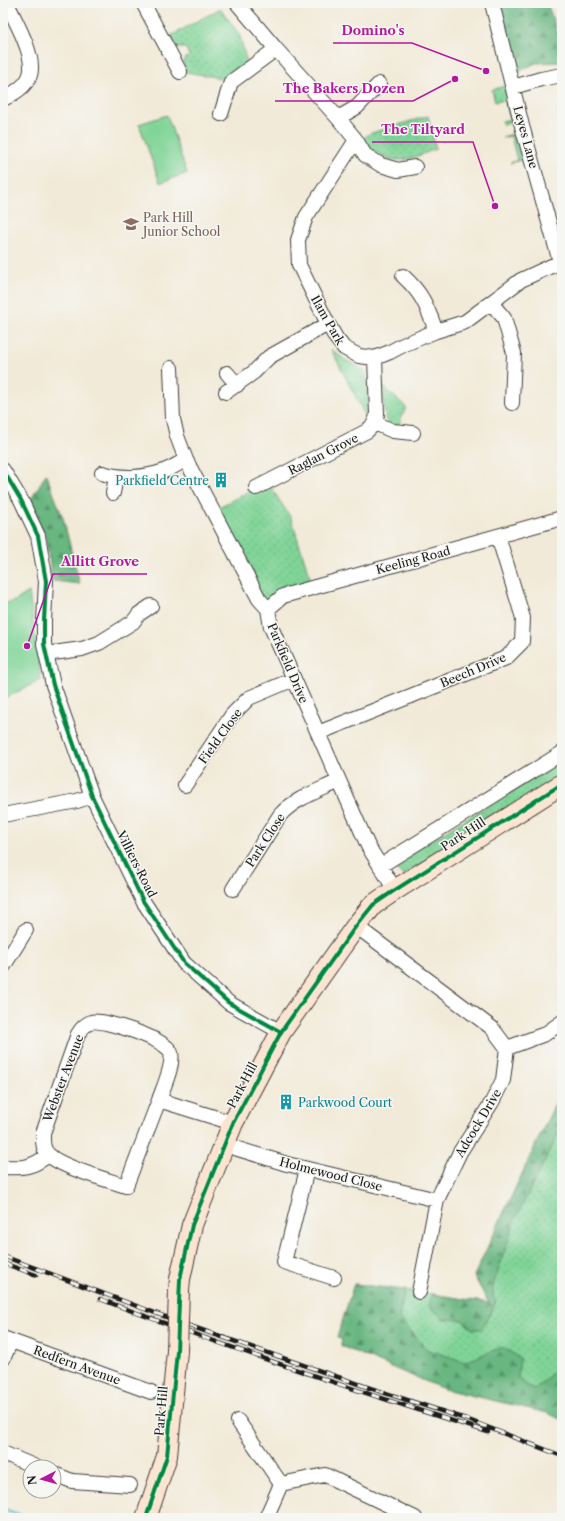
<svg xmlns="http://www.w3.org/2000/svg" width="565" height="1521" font-family="'Libre Caslon Text',serif">
<style>
.grass{fill:url(#grass-dots);stroke:#4e785a}
.forest{fill:url(#forest-firs);stroke:#42694e}
.green{fill:#80d497;stroke:#4e785a}
.lines{fill:none;stroke-linecap:round;stroke-linejoin:round}
.stream{stroke:#55c1ce;stroke-width:3.5}
.street-casing{stroke:#3c3b38;stroke-width:16}
.secondary-casing{stroke:#3c3b38;stroke-width:22}
.street{stroke:#fff;stroke-width:14}
.secondary{stroke:#fde4d1;stroke-width:20}
.rail-casing{stroke:#1c1c1c;stroke-width:4.5}
.rail{stroke:#f6f6f2;stroke-width:3;stroke-dasharray:9;stroke-linecap:butt}
.secondary-bridge-casing{stroke:#3c3b38;stroke-width:22;stroke-linecap:butt}
.secondary-bridge{stroke:#fde4d1;stroke-width:20}
.cycleway-casing{stroke:#f6f6f2;stroke-width:6}
.cycleway{stroke:#00873e;stroke-width:4}
.labels{text-anchor:middle;dominant-baseline:central;stroke-width:3;stroke-linejoin:round;paint-order:stroke}
.street-label{font-size:12px;fill:#1c1c1c;stroke:#f6f6f2}
.education-label{font-size:12px;fill:#785e54;stroke:#f6f6f2;text-anchor:start}
.culture-label{font-size:12px;fill:#0d838f;stroke:#f6f6f2;text-anchor:end}
.leader{fill:none;stroke:#b5179e;stroke-width:1.5}
.callout-dot{fill:#b5179e;stroke:#f6f6f2;stroke-width:1.5}
.callout-label{font-size:13px;text-anchor:middle;font-weight:bold;fill:#b5179e;stroke:#f6f6f2;stroke-width:3;stroke-linejoin:round;paint-order:stroke}
</style>
<defs>
<pattern id="grass-dots" width="8" height="8" patternUnits="userSpaceOnUse"><rect width="8" height="8" fill="#80d497"/><path d="M2 2h.1M6 6h.1" fill="none" stroke="#6eb582" stroke-width="1.8" stroke-linecap="round"/></pattern>
<pattern id="forest-firs" width="22" height="20" patternUnits="userSpaceOnUse"><rect width="22" height="20" fill="#68b680"/><path d="M5 1l3.5 6h-7zM16 11l3.5 6h-7z" fill="#559368"/></pattern>
</defs>
<rect width="100%" height="100%" fill="#f6f6f2"/>
<filter id="ink" filterUnits="userSpaceOnUse"><feTurbulence type="fractalNoise" baseFrequency=".025" numOctaves="2"/><feDisplacementMap in="SourceGraphic" scale="8" xChannelSelector="R" yChannelSelector="G"/><feConvolveMatrix kernelMatrix="1 2 1 2 8 2 1 2 1" color-interpolation-filters="sRGB"/></filter>
<filter id="wash" filterUnits="userSpaceOnUse"><feTurbulence type="fractalNoise" baseFrequency=".012" numOctaves="4" result="noise"/><feDisplacementMap in="SourceGraphic" scale="16" xChannelSelector="R" yChannelSelector="G"/><feGaussianBlur stdDeviation="0.9" result="paint"/><feColorMatrix in="noise" values="0 0 0 0 0 0 0 0 0 0 0 0 0 0 0 0 0 1.4 0 .05"/><feComposite in="paint" operator="in"/></filter>
<g filter="url(#wash)">
<rect width="100%" height="100%" fill="#f2ead8"/>
<path class="grass" d="M219 9H221L240 36 247 63 226 79 186 72 183 63 186 58 189 56 186 48H175L167 38Z
M504 86 513 122 503 125 502 121 510 119 505 100 495 102 492 90Z
M428 116 436 149C424 153 412 160 399 160 385 160 370 150 360 140L371 133Z
M516 133 522 160 510 163 517 160 511 136 503 138 502 137Z
M331 349 344 359 365 371C368 386 372 405 367 419Z
M381 385 406 407 403 415 401 414V422L398 425 392 426 386 421Z
M269 481 274 492 291 518 313 587 268 609 213 510Z
M562 761V779L404 876 394 867 397 861Z
M562 1089V1420L548 1413 444 1389 341 1346 342 1339 337 1338 354 1284 419 1292 489 1303 474 1276Z"/>
<path class="forest" d="M497 3H547L562 45V62L536 63 516 73Z
M46 474 63 518 80 584 53 581 45 535 29 503Z
M562 1089V1126L515 1220 493 1286V1296L496 1301C493 1311 486 1319 482 1329H472L462 1320 444 1319 429 1306 432 1294 489 1303 474 1276Z
M354 1284 405 1290 399 1317 426 1349 465 1362 502 1347 520 1358 518 1379 534 1390 562 1364V1362V1420L548 1413 444 1389 341 1346 342 1339 337 1338Z"/>
<path class="green" d="M167 115 187 173 160 183 139 124Z
M29 592 41 680 3 699V604L15 601Z"/>
<g class="lines">
<path class="stream" d="M3 1509 25 1517 39 1518"/>
</g>
</g>
<g filter="url(#ink)">
<g class="lines">
<defs>
<path id="street" d="M143 3 180 72
M237 3 276 49 338 118 356 140 365 155 381 165 398 170 415 167
M492 3 522 126 562 269
M513 87 541 79 562 75
M3 99C13 94 26 87 30 75 36 56 15 21 7 3
M221 114 231 82 276 49
M338 118 357 107 379 84
M356 140 306 217 298 240 299 265 328 324 336 338 344 348 359 356 375 358 390 352 403 345 436 331 465 322 521 280 560 262
M403 276C423 294 427 307 436 331
M491 303 504 318 514 353 512 403
M171 368 173 419 177 436 186 460 259 599 268 609 271 627 368 846 395 890
M227 373 237 385
M226 392 254 372 269 357 328 324
M375 423 393 431 413 433
M3 470 21 500 38 536 46 581 44 621V644L53 685 92 796 143 901 184 963 229 1003 281 1032
M102 473C121 479 145 478 164 471 172 468 179 463 186 460
M256 488 367 431 375 423 377 414 375 358
M113 493 116 477
M268 609 283 596 562 518
M46 654 82 649 99 643 133 622 139 614 151 606
M318 733 506 658 522 642 523 618 498 536
M185 785 232 715 249 698 294 679
M3 815 77 801 92 796
M380 866 562 753
M233 889 280 815C295 798 319 791 339 781
M356 926 492 1028 507 1048 503 1080 492 1102 460 1152 437 1200 419 1292
M3 967 26 930
M507 1048 545 1034 562 1022
M159 1100C163 1088 174 1065 171 1053 169 1040 102 1018 91 1022 84 1025 81 1029 78 1034L43 1133C43 1141 42 1149 49 1155 61 1167 107 1180 126 1186L159 1100 233 1123
M225 1145 287 1164 437 1200
M3 1167C23 1168 32 1168 48 1155
M307 1169 284 1262 334 1278
M3 1338 151 1392
M3 1359 11 1341
M238 1421 281 1484 325 1475 415 1518
M3 1453 36 1467
M54 1474 72 1481 130 1485
M266 1518 281 1484"/>
<path id="secondary" d="M179 1290 180 1279 192 1225 233 1123 281 1032 356 926 373 905 395 890 562 784
M146 1518 167 1456 177 1351"/>
</defs>
<use href="#street" class="street-casing"/>
<use href="#secondary" class="secondary-casing"/>
<use href="#street" class="street"/>
<use href="#secondary" class="secondary"/>
<defs>
<path id="rail" d="M3 1256 190 1326 370 1388 466 1419 562 1456
M3 1263 36 1275
M100 1299C228 1348 357 1391 488 1432"/>
</defs>
<use href="#rail" class="rail-casing"/>
<use href="#rail" class="rail"/>
<defs>
<path id="secondary-bridge" d="M177 1351 179 1290"/>
</defs>
<use href="#secondary-bridge" class="secondary-bridge-casing"/>
<use href="#secondary-bridge" class="secondary-bridge"/>
<defs>
<path id="cycleway" d="M3 470 21 500 38 536 46 581 44 621V644L53 685 92 796 143 901 184 963 229 1003 281 1032
M146 1518 167 1456 177 1351 180 1279 192 1225 233 1123 281 1032 356 926 373 905 395 890 562 784"/>
</defs>
<use href="#cycleway" class="cycleway-casing"/>
<use href="#cycleway" class="cycleway"/>
</g>
</g>
<defs>
<symbol id="school-bare" viewBox="-9 -9 18 18"><path d="M0-5L7-2L0 1L-7-2ZM-4 1L0 2.5L4 1V4Q0 6-4 4Z" fill="#8d6e63" stroke="#f6f6f2" stroke-width="2.5" paint-order="stroke"/></symbol>
<symbol id="building-bare" viewBox="-9 -9 18 18"><path d="M-4-6H4V6H1V3H-1V6H-4ZM-2.5-4.3h1.7v1.8h-1.7ZM.8-4.3h1.7v1.8H.8ZM-2.5-1h1.7V.8h-1.7ZM.8-1h1.7V.8H.8Z" fill="#0f9aa8" stroke="#f6f6f2" stroke-width="2.5" paint-order="stroke"/></symbol>
</defs>
<g fill-rule="evenodd">
<use href="#school-bare" x="120" y="213" width="22" height="22"/>
<use href="#building-bare" x="210" y="469" width="22" height="22"/>
<use href="#building-bare" x="275" y="1091" width="22" height="22"/>
</g>
<g class="labels">
<g class="street-label">
<text transform="translate(526 137) rotate(75)">Leyes Lane</text>
<text transform="translate(328 320) rotate(60)">Ilam Park</text>
<text transform="translate(323 454) rotate(-27)">Raglan Grove</text>
<text transform="translate(413 560) rotate(-15)">Keeling Road</text>
<text transform="translate(288 663) rotate(67)">Parkfield Drive</text>
<text transform="translate(473 670) rotate(-23)">Beech Drive</text>
<text transform="translate(220 736) rotate(-54)">Field Close</text>
<text transform="translate(463 834) rotate(-33)">Park Hill</text>
<text transform="translate(265 840) rotate(-57)">Park Close</text>
<text transform="translate(137 864) rotate(63)">Villiers Road</text>
<text transform="translate(63 1078) rotate(-69)">Webster Avenue</text>
<text transform="translate(242 1085) rotate(-62)">Park Hill</text>
<text transform="translate(478 1123) rotate(-59)">Adcock Drive</text>
<text transform="translate(331 1174) rotate(14)">Holmewood Close</text>
<text transform="translate(77 1365) rotate(20)">Redfern Avenue</text>
<text transform="translate(161 1411) rotate(-85)">Park Hill</text>
</g>
<g class="education-label">
<text x="143" y="217">Park Hill<tspan x="143" dy="14">Junior School</tspan></text>
</g>
<g class="culture-label">
<text x="209" y="480">Parkfield Centre</text>
<text x="298" y="1102" text-anchor="start">Parkwood Court</text>
</g>
</g>
<path class="leader" d="M486 71L412 43H333M455 79L413 101H275M495 206L473 142H372M27 646L53 574H147"/>
<g class="callout-dot">
<circle cx="486" cy="71" r="4"/>
<circle cx="455" cy="79" r="4"/>
<circle cx="495" cy="206" r="4"/>
<circle cx="27" cy="646" r="4"/>
</g>
<g class="callout-label">
<text x="373" y="35">Domino's</text>
<text x="344" y="93">The Bakers Dozen</text>
<text x="423" y="134">The Tiltyard</text>
<text x="100" y="566">Allitt Grove</text>
</g>
<rect width="565" height="1521" fill="none" stroke="#f6f6f2" stroke-width="16"/>
<g transform="translate(42 1479) rotate(264)"><circle r="19" fill="#f6f6f2" stroke="#9f9f9c"/>
<path d="M0-3L7 15L0 10L-7 15Z" fill="#b5179e"/>
<text y="-6" font-size="11" font-weight="bold" text-anchor="middle" fill="#1c1c1c">N</text>
</g>
</svg>
